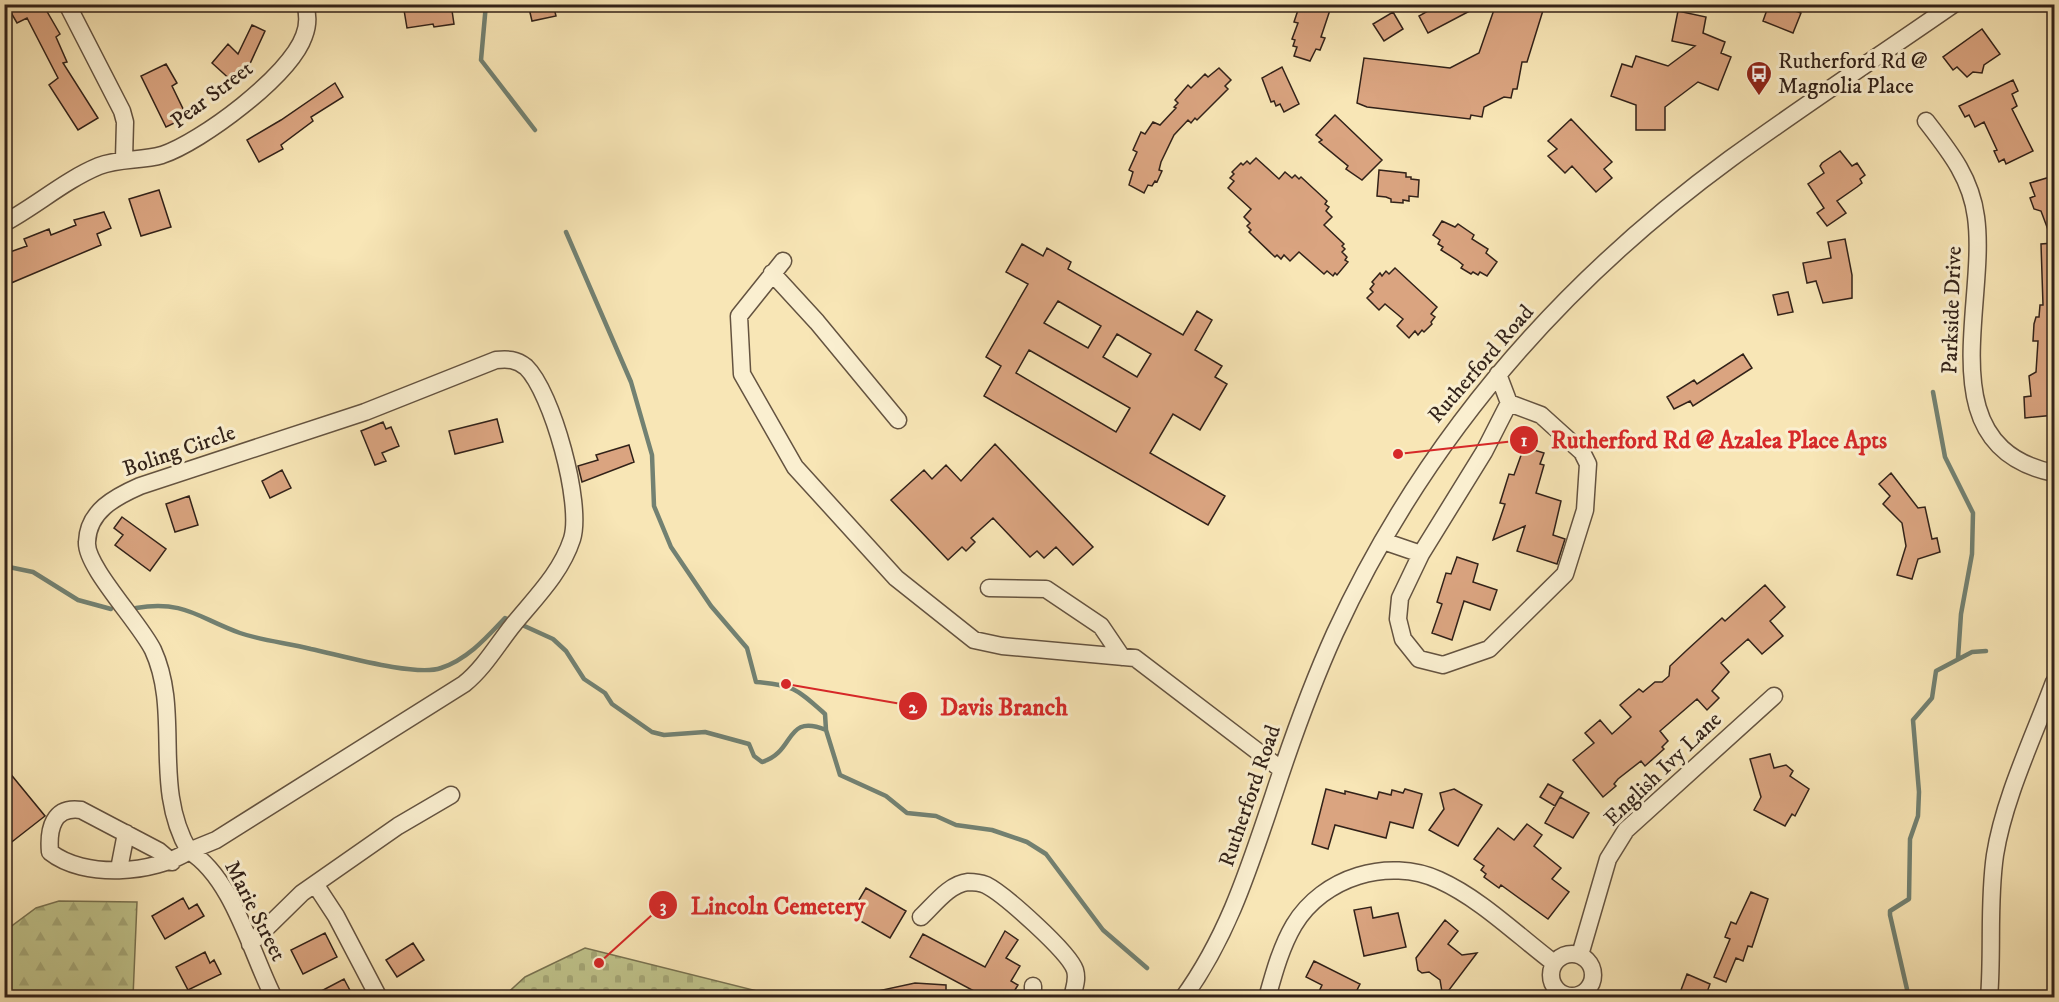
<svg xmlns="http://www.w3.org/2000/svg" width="2059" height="1002" font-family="'IM FELL DW Pica',serif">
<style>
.forest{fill:url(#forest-firs);stroke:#797352;stroke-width:1.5}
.cemetery{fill:url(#cemetery-stones);stroke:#797352;stroke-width:1.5}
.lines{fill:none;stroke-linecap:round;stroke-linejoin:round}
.stream{stroke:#728172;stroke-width:4.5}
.building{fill:#daa480;stroke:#322219;stroke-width:1.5;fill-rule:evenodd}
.minor-casing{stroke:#645340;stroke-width:19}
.minor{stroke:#faefd0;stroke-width:16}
.labels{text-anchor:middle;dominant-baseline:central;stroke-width:6;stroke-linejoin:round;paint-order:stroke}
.poi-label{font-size:22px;fill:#322219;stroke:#faefd0;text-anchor:start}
.street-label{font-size:22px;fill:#322219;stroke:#faefd0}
.leader{fill:none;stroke:#d62828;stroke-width:2}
.callout-dot{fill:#d62828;stroke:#faefd0;stroke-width:2}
.mark-label{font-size:18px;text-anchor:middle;font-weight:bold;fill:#fff}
.callout-label{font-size:24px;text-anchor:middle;font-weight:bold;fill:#d62828;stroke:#faefd0;stroke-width:6;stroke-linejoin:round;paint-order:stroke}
</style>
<defs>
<pattern id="forest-firs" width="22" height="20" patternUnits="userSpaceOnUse" patternTransform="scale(1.5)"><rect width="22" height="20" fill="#c0c48c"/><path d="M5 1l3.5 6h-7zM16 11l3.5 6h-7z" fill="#a5a878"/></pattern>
<pattern id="cemetery-stones" width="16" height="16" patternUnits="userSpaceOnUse" patternTransform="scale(1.5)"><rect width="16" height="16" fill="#c0c48c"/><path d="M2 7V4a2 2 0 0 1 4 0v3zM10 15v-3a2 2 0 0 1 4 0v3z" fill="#a5a878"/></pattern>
</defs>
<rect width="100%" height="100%" fill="#f8e6b6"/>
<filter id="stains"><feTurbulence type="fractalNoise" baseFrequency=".00333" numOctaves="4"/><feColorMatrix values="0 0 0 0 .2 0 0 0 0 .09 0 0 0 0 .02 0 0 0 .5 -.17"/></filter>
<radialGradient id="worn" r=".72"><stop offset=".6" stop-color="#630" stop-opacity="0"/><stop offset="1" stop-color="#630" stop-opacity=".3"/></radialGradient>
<path class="forest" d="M59 901 137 902 133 997H5V931L36 908Z"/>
<path class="cemetery" d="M585 948 781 997H503L525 977Z"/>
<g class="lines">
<path class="stream" d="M486 4 481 60 535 130
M566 232 631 382 652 455 654 506 671 547 711 606 747 648 756 682C794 685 797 689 825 714L826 730 840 775 886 796 907 813 936 816 956 825 992 830 1027 842 1046 854 1103 930 1147 968
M1933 392 1945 457 1973 513 1972 554 1961 614 1958 658
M4 566 33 572 78 600 111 609
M136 608C185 600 198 618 240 633 263 641 288 643 311 649 340 655 415 677 441 668 468 659 487 637 505 618L512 621
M520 624 553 639 566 651 584 679 605 693 612 704 652 732 664 735 705 732 749 744 754 756 762 762C796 752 784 713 826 730
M1909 998 1890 915V911L1909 899 1910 839 1918 816 1919 792 1913 720 1932 698 1936 671 1972 652 1986 651"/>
</g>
<path class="building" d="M6 4H51L45 8 60 34 56 37 67 62 63 63 98 118 78 130 49 85 58 78 27 18 17 23Z
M403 4H451L454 24 434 27 433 24 407 28Z
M528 4H553L556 16 532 21Z
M1300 4H1332L1321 37 1325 38 1320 50 1316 49 1310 61 1294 56 1297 47 1293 46 1295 40 1292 39 1298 23 1294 22Z
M1440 4H1483L1428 33 1419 16Z
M1496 4H1545L1527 62H1522L1517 89H1513L1511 98 1504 97 1484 107 1482 117 1471 115 1470 119 1367 107 1357 103 1364 58 1450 68 1479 53Z
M1769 4H1792L1790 9 1801 13 1793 33 1763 21Z
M1678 11 1706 17 1703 33 1725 42 1721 53 1731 57 1718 90 1698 82 1665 107V130H1636V105L1611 96 1622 64 1632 67 1636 56 1668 66 1695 46 1672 41Z
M1393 12 1403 29 1384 41 1373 24Z
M252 25 265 31 248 68 234 83 212 63 228 44 238 54Z
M1982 29 2000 54 1984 65 1982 73 1973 72 1967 77 1957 67 1953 70 1943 57Z
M166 64 177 83 172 86 187 117 166 127 141 76Z
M1282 67 1299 104 1284 112 1280 104 1276 106 1274 101 1271 102 1262 78Z
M1219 68 1231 80 1225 86 1228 89 1197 120 1195 118 1191 123 1188 120 1174 135 1161 162 1159 170 1162 171 1157 182 1155 181 1152 186 1148 185 1144 193 1129 185 1133 172 1129 170 1137 152 1133 150 1141 132 1145 134 1153 122 1160 125 1176 108 1174 107 1178 103 1175 100 1188 85 1191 88 1205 74 1208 77Z
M2013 80 2018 91 2012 94 2017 106 2012 109 2033 151 2006 164 2004 159 1999 162 1994 151 1997 150 1984 122 1975 127 1969 115 1965 117 1959 106Z
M335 83 343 97 311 117 313 121 281 145 283 149 259 162 247 140 281 120Z
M1335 115 1382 160 1362 180 1346 169 1348 166 1319 142 1322 140 1316 135Z
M1571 119 1612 162 1604 169 1612 178 1596 192 1572 166 1565 173 1548 156 1557 149 1548 141Z
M1840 151 1852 166 1857 163 1865 175 1860 179 1862 183 1857 187 1837 201 1846 213 1827 226 1817 213 1824 208 1808 184 1824 173 1820 166 1822 163Z
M1256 158 1279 179 1285 172 1292 178 1295 175 1299 179 1301 177 1327 201 1325 204 1329 207 1326 211 1332 217 1324 225 1344 244 1342 246 1345 249 1342 252 1347 257 1345 260 1348 262 1337 275 1335 273 1333 276 1327 271 1324 274 1299 252 1290 261 1284 255 1281 259 1277 255 1275 257 1249 232 1251 230 1247 226 1250 223 1244 217 1251 209 1228 188 1234 181 1230 178 1234 174 1232 172 1241 163 1243 165 1247 161 1250 164Z
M1379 170 1406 173V177H1411V179L1419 180 1418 197 1409 196V201L1403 200V203L1391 202V199L1386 197 1377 196Z
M2050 177 2052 185 2055 184V415L2025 418 2024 397 2031 396 2029 376 2036 372 2038 341H2033L2034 324 2036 317H2039L2040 305H2043L2041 244 2053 243 2041 211 2034 209 2030 198 2035 196 2030 183Z
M159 190 171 227 141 236 129 199Z
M104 212 111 228 97 234 101 245 4 286V254L27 246 24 239 49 229 51 235 76 225 74 220Z
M1442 221 1455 227 1458 224 1474 235 1472 239 1488 249 1486 253 1497 262 1487 276 1480 272 1478 275 1473 272 1471 274 1461 268 1463 265 1457 260 1441 250 1443 247 1438 244 1440 240 1433 235Z
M1845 239 1852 275V298L1823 303 1816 281 1807 283 1803 263 1831 258 1828 242Z
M1022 244 1043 256 1047 248 1071 262 1068 269 1183 335 1197 311 1212 320 1195 350 1222 366 1215 377 1227 384 1200 430 1173 414 1150 453 1225 496 1208 525 984 396 1001 366 986 357 1028 284 1006 272ZM1058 301 1101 326 1088 348 1044 323ZM1117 334 1151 354 1137 377 1103 357ZM1029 350 1130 408 1116 432 1016 373Z
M1395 268 1437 307 1431 314 1435 317 1431 322 1432 324 1424 332 1422 330 1418 335 1415 331 1409 338 1397 326 1403 319 1385 304 1379 310 1367 298 1373 292 1370 289 1374 284 1372 282 1380 273 1382 276 1386 271 1389 274Z
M1788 292 1793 312 1778 315 1773 295Z
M1743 354 1752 368 1693 406 1690 401 1674 409 1667 397 1694 380 1697 384Z
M497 419 503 442 455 454 449 431Z
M383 422 386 429 391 427 399 446 382 453 386 461 375 465 361 431Z
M995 444 1093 547 1073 565 1056 547 1044 558 1037 551 1030 557 993 518 971 538 975 542 966 551 962 547 948 560 891 500 924 470 932 479 946 465 961 481Z
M629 445 634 462 582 482 578 466 598 460 596 455Z
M1524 447 1544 453 1540 464 1544 465 1536 493 1561 501 1553 535 1565 539 1557 564 1517 551 1525 526 1493 540 1505 504 1500 503 1509 474 1514 475Z
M282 470 291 488 270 498 262 481Z
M1891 473 1918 508 1925 507 1932 539 1937 538 1940 552 1918 559 1912 579 1897 575 1906 546 1902 523 1883 504 1890 496 1879 484Z
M189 496 198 525 175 532 166 504Z
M122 517 166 549 150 571 115 545 123 535 114 528Z
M1457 557 1478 564 1473 582 1497 590 1490 610 1464 601 1452 640 1432 633 1442 604 1437 602 1446 573 1451 574Z
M1765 585 1785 607 1770 621 1783 636 1762 654 1748 639 1721 663 1729 672 1712 691 1719 698 1707 710 1697 699 1660 731 1668 741 1662 747 1664 749 1645 766 1641 761 1618 779 1614 784 1616 786 1603 797 1573 760 1594 743 1585 733 1600 720 1612 734 1631 717 1620 705 1639 689 1643 692 1655 682H1662L1669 676 1670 666 1687 650 1722 618 1725 621Z
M1770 754 1774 768 1786 765 1793 771 1790 776 1809 789 1795 816 1792 814 1785 826 1754 810 1761 797 1750 759Z
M4 766 45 816 4 848Z
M1548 784 1563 792 1555 806 1540 797Z
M1326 789 1345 794V791L1377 799 1379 792 1391 795 1392 790 1403 793 1405 789 1422 794 1413 828 1390 822 1386 838 1335 825 1328 849 1312 844Z
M1454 789 1482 805 1458 846 1429 830 1444 809 1440 793Z
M1560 797 1589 813 1573 838 1545 823Z
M1527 824 1542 835 1534 846 1561 868 1552 879 1569 892 1548 919 1501 885 1499 888 1484 877 1486 874 1481 870 1484 866 1474 859 1498 828 1514 840Z
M866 888 906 911 890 938 850 915Z
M1751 892 1768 899 1752 947 1748 946 1743 961 1736 958 1726 982 1714 977 1730 939 1725 937 1731 922 1736 924Z
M183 898 189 909 197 904 204 916 165 939 152 916Z
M1371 907 1373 918 1398 913 1406 947 1364 956 1354 910Z
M1445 920 1458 931 1448 944 1462 955 1477 953 1443 998 1440 980 1429 972 1422 973 1418 970 1416 958Z
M1005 931 1018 940 1006 958 1020 966 1011 981 1018 985 1010 998H987L910 957 923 934 985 967Z
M325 933 337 957 303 974 291 950Z
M413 943 424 960 397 977 386 960Z
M205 952 210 963 214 960 221 974 188 990 176 967Z
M1314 961 1360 984 1353 998H1316L1322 985 1306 977Z
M1687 974 1710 984 1705 998H1678Z
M344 979 354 998H308Z
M915 983 946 985V998H873V992Z"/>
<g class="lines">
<defs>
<path id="minor" d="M67 4 122 111 125 122 124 159
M1926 121C1950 152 1971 178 1976 217 1988 305 1927 447 2054 473
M4 223C36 206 65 180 99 166 119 158 141 161 162 155 201 142 290 76 304 36 308 26 308 14 305 4
M783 261 739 316 742 374 795 467 896 578 974 640 1002 646 1135 658 1282 770
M772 273 817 322 898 420
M496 360C508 359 516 359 526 367 552 392 583 504 572 539 561 573 535 598 513 625 497 645 484 668 464 684L216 840 189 851C151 785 182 713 153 650 140 623 85 566 87 542 88 511 115 497 140 486L365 412Z
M1383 541 1421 554 1400 598 1398 619 1403 639 1419 659 1443 665 1489 649 1565 574 1585 510 1588 464 1582 452 1541 415 1509 403
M1421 554 1484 452 1509 403 1498 374
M989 588 1046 589 1101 626 1122 657
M172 862 159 851 81 810C53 806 48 829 50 852 84 879 154 874 189 851 233 878 251 953 274 998
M119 869 126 833
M315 884 336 916 379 998
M921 917C934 905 949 884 968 882 973 882 981 883 986 885 1004 894 1069 952 1075 970 1078 980 1074 988 1072 998
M250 944 302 893 398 826 451 795
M1551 975a21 21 0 1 1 42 0a21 21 0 1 1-42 0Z
M1580 955 1608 859 1626 830 1774 696
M1033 998V986
M1183 998C1228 936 1249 868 1273 797 1291 742 1311 686 1335 633 1424 440 1558 285 1730 159 1803 106 1879 56 1954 4
M1267 998C1274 973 1281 947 1294 925 1323 877 1388 857 1439 880 1481 899 1517 935 1554 963
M1989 998C1993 950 1988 903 1995 855 2004 798 2034 736 2054 682"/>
</defs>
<use href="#minor" class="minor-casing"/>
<use href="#minor" class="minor"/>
</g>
<defs>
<symbol id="bus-pin" viewBox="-11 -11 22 30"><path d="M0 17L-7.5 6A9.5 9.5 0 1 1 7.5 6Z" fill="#8f2418" stroke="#faefd0"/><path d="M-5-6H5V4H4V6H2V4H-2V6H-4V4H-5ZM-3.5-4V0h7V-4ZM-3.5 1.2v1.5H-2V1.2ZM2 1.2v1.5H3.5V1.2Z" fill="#fff"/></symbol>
</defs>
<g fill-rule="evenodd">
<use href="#bus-pin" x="1744" y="59" width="30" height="40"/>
</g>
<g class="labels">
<g class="poi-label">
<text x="1778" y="61">Rutherford Rd @<tspan x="1778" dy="25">Magnolia Place</tspan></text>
</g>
<g class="street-label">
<text transform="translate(212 95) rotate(-37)">Pear Street</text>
<text transform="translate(1952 310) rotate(-88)">Parkside Drive</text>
<text transform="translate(1481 364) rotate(-49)">Rutherford Road</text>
<text transform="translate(179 451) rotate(-19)">Boling Circle</text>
<text transform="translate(1663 769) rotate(-44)">English Ivy Lane</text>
<text transform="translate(1250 796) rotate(-71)">Rutherford Road</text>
<text transform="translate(255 911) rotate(63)">Marie Street</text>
</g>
</g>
<path class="leader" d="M1398 454L1524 440M786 684L913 706M599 963L663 905"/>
<g class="callout-dot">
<circle cx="1398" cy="454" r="6"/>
<circle cx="786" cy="684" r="6"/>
<circle cx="599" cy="963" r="6"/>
<circle cx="1524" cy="440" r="15"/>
<circle cx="913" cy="706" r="15"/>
<circle cx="663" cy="905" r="15"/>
</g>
<g class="mark-label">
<text x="1524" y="446">1</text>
<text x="913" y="713">2</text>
<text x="663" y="912">3</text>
</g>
<g class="callout-label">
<text x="1719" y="448">Rutherford Rd @ Azalea Place Apts</text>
<text x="1004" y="715">Davis Branch</text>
<text x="778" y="914">Lincoln Cemetery</text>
</g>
<rect width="2059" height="1002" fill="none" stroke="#f8e6b6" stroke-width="24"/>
<rect x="6" y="6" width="2047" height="990" fill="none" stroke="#322219" stroke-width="3"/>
<rect x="12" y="12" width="2035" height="978" fill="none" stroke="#322219" stroke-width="1.5"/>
<rect width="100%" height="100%" filter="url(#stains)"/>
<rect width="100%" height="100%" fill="url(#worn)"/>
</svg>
